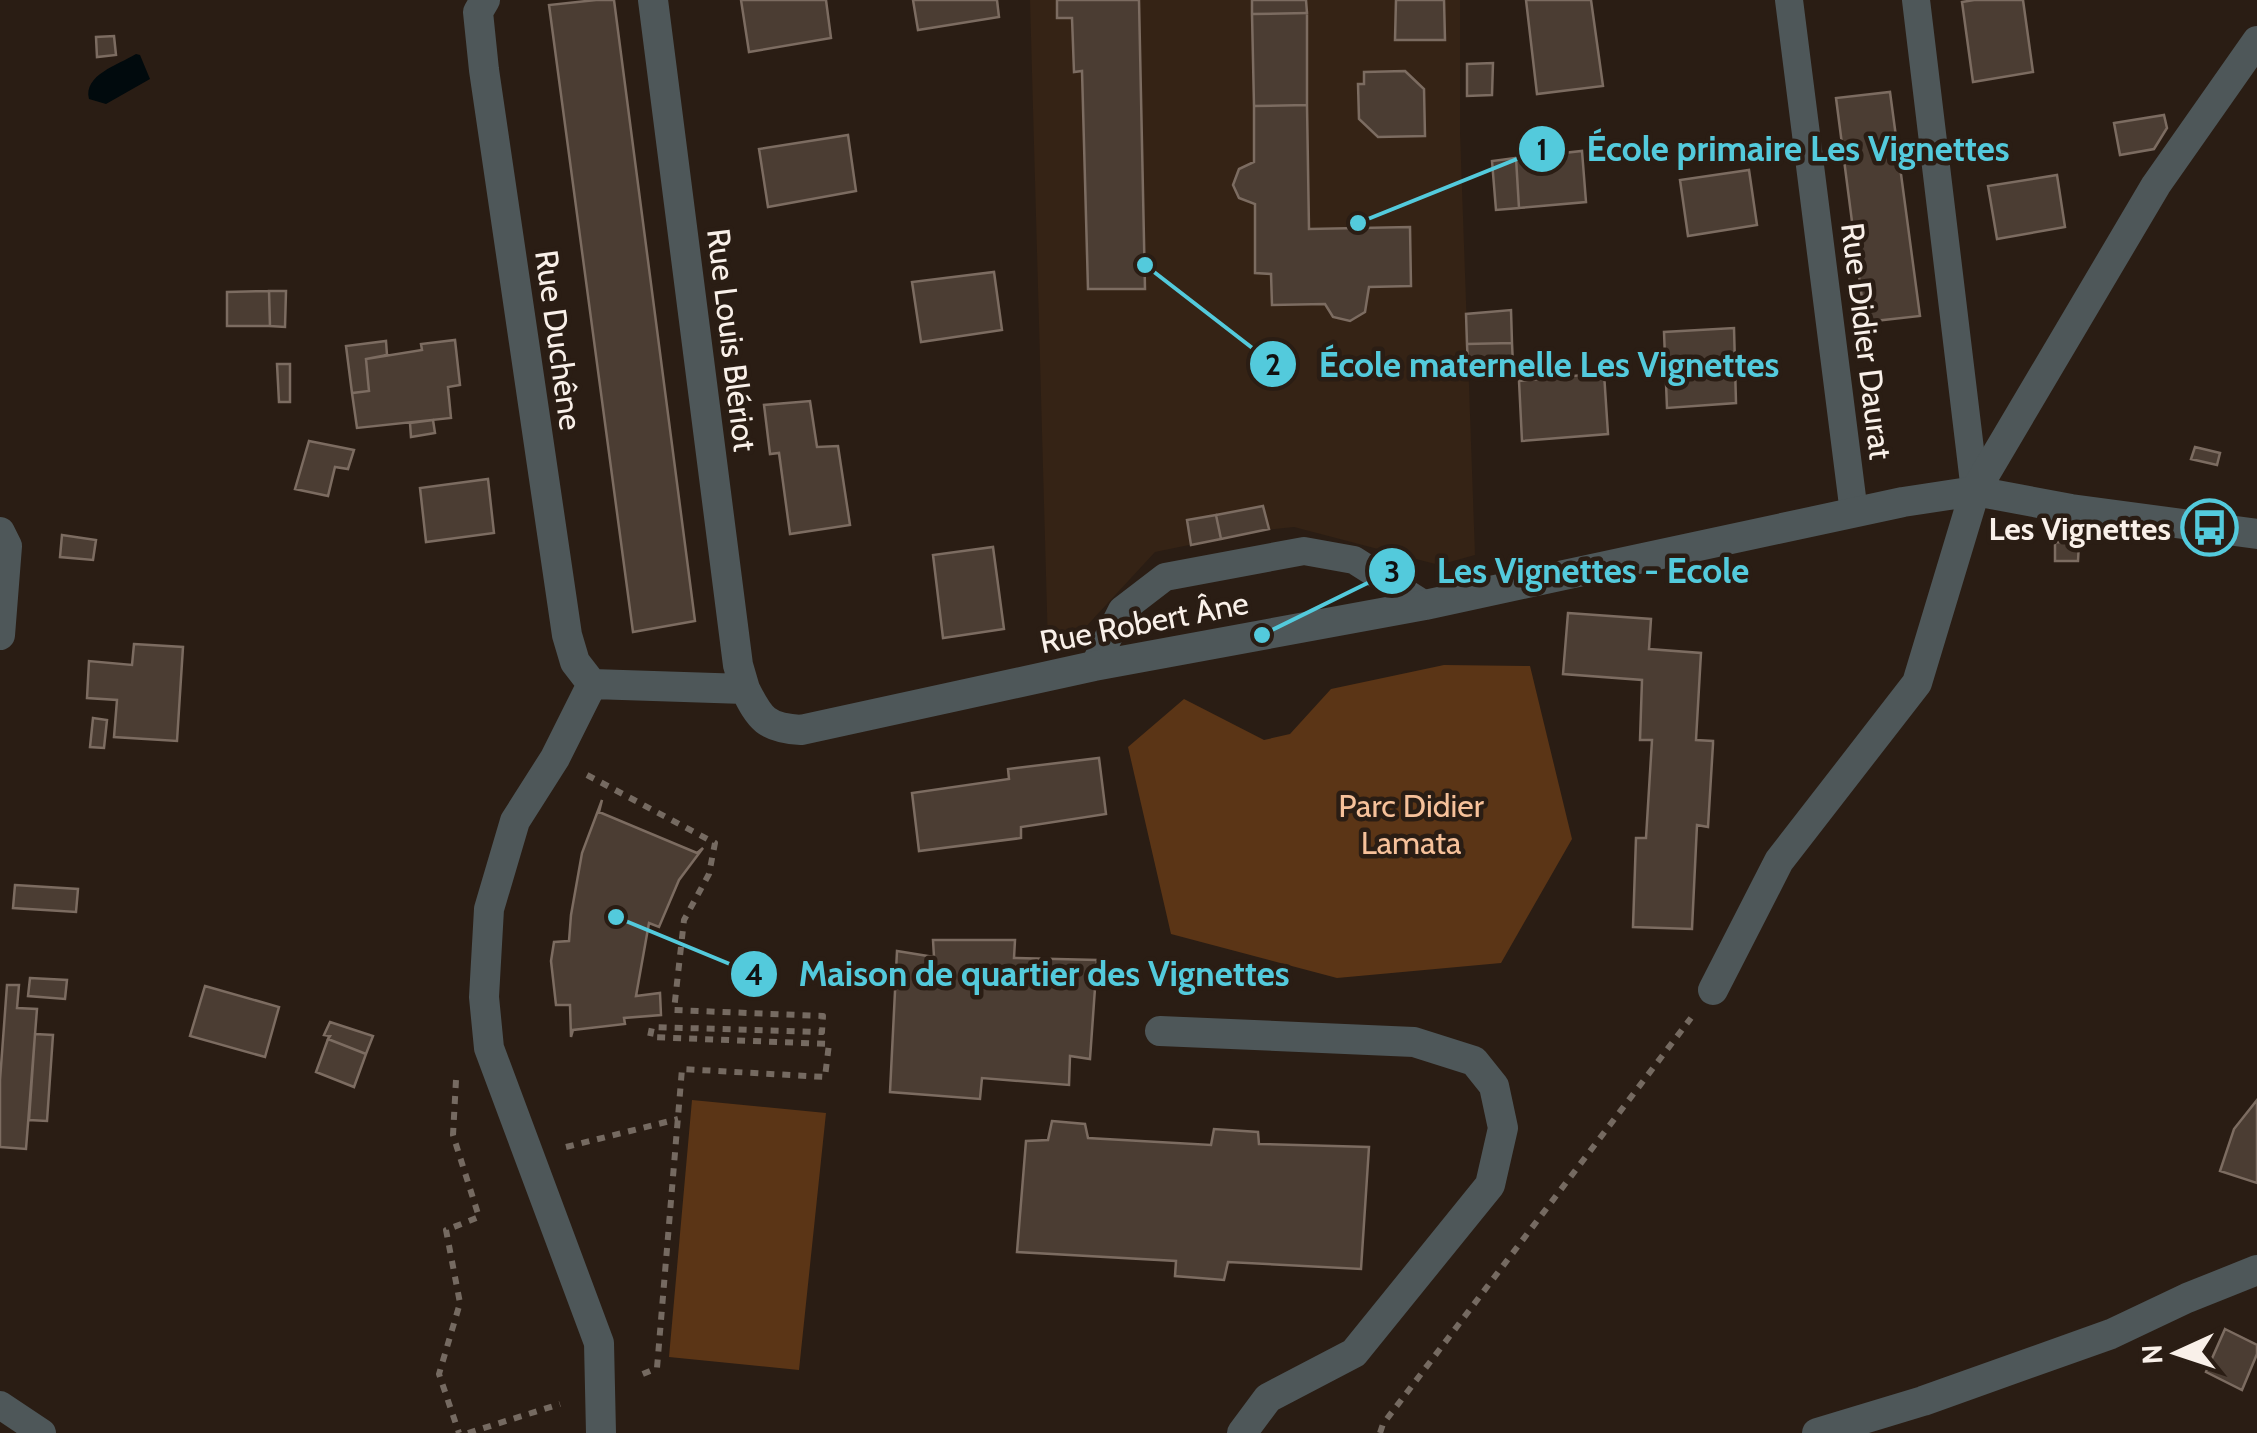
<svg xmlns="http://www.w3.org/2000/svg" width="2257" height="1433" font-family="Cabin,sans-serif">
<style>
.built{fill:#352315}
.green{fill:#5b3516}
.water{fill:#010a0d}
.building{fill:#4b3d33;stroke:#7c6c61;stroke-width:2.5}
.lines{fill:none;stroke-linecap:round;stroke-linejoin:round}
.path{stroke:#756a61;stroke-width:6;stroke-dasharray:8 8;stroke-linecap:butt}
.lane{stroke:#4e5759;stroke-width:28}
.street{stroke:#4e5759;stroke-width:30}
.labels{text-anchor:middle;dominant-baseline:central;stroke-width:9;stroke-linejoin:round;paint-order:stroke}
.street-label{font-size:32px;fill:#f9f0e9;stroke:#2a1d14}
.poi-label{font-size:32px;font-weight:bold;fill:#f9f0e9;stroke:#2a1d14;text-anchor:end}
.park-label{font-size:32px;fill:#f6c19a;stroke:#2a1d14}
.leader{fill:none;stroke:#53cadc;stroke-width:4}
.callout-dot{fill:#53cadc;stroke:#2a1d14;stroke-width:4}
.mark-label{font-size:30px;text-anchor:middle;font-weight:bold;fill:#111}
.callout-label{font-size:35px;text-anchor:middle;font-weight:bold;fill:#53cadc;stroke:#2a1d14;stroke-width:9;stroke-linejoin:round;paint-order:stroke}
</style>
<rect width="100%" height="100%" fill="#2a1d14"/>
<path class="built" d="M1030 0H1460V132L1475 555 1439 565 1294 527 1257 531 1155 552 1070 644 1048 647Z"/>
<path class="green" d="M1444 665 1530 666 1572 839 1501 963 1337 978 1171 934 1128 747 1184 699 1264 740 1290 734 1331 689Z
M692 1100 826 1113 799 1370 669 1357Z"/>
<path class="water" d="M136 54 140 55 150 79 106 104 89 99C83 75 118 65 136 54Z"/>
<path class="building" d="M596 0H614L695 621 633 632 549 5Z
M741 0H826L831 38 749 52Z
M913 0H997L999 17 918 30Z
M1057 0H1139L1145 289H1088L1082 71 1074 72 1072 18H1057Z
M1252 0H1306L1307 13 1252 14Z
M1396 0H1444L1445 40H1395Z
M1526 0H1591L1603 86 1537 94Z
M1974 0H2023L2033 72 1973 82 1962 2Z
M1307 13V105L1254 106 1252 14Z
M114 36 116 55 97 57 96 37Z
M1493 63 1492 95 1467 96V64Z
M1405 71 1424 89 1425 136 1378 137 1359 119 1358 84H1364V72Z
M1890 92 1920 316 1865 322 1836 98Z
M1307 105 1309 229 1410 227 1411 286 1369 287 1365 312 1350 321 1333 317 1325 304 1272 305 1271 274 1255 273V204L1239 198 1233 185 1239 169 1254 162V106Z
M2164 115 2167 128 2154 149 2120 155 2114 123Z
M848 135 856 191 768 207 759 149Z
M1582 151 1586 202 1519 208 1516 158Z
M1516 158 1519 208 1496 210 1492 161Z
M1749 170 1757 225 1688 236 1680 180Z
M2057 175 2065 227 1997 239 1988 186Z
M994 272 1002 330 921 342 912 282Z
M269 291 270 326H227V292Z
M269 291H286L285 327 270 326Z
M1511 310 1512 343 1467 344 1466 314Z
M1734 328 1736 403 1667 408 1664 332Z
M455 340 460 385 448 387 451 418 357 428 352 393 369 391 366 359 422 350 421 344Z
M386 341 387 355 366 359 369 391 352 393 346 346Z
M1512 343 1513 365 1468 367 1467 344Z
M277 364H290V402H279Z
M1604 373 1608 434 1522 441 1519 381Z
M810 401 817 447 838 446 850 525 790 534 779 453 770 454 764 405Z
M433 420 435 433 411 437 410 423Z
M309 441 354 450 348 469 335 467 328 496 295 489Z
M2195 447 2220 453 2217 465 2191 459Z
M488 479 494 533 426 542 420 488Z
M1263 506 1269 529 1221 539 1216 515Z
M1216 515 1221 539 1191 545 1187 520Z
M62 535 96 540 93 560 60 557Z
M2055 542 2079 543 2078 561H2055Z
M993 547 1004 629 943 638 933 555Z
M1568 613 1651 619 1649 649 1701 653 1696 740 1713 741V744L1708 827 1697 825 1692 929 1633 927 1636 838H1646L1652 740H1640L1642 680 1563 674Z
M134 644 183 647 177 741 114 737 117 700 87 698 89 661 132 665Z
M93 718 107 720 104 748 90 747Z
M1099 758 1106 814 1021 827V838L919 851 912 793 1009 779 1008 769Z
M602 800 599 812 697 853 703 848 679 880 659 927 649 923 636 996 660 993 661 1015 624 1018 625 1024 573 1030 571 1037 570 1005H556L551 961 554 942 569 941 571 915 582 853Z
M15 885 78 889 76 912 13 908Z
M933 940H1015L1014 958 1097 960 1090 1059 1070 1056 1069 1085 982 1078 980 1099 890 1092 897 951 934 957Z
M30 978 67 980 65 999 28 996Z
M7 985H19L17 1008 37 1009 26 1149 0 1147V1080Z
M205 986 279 1007 265 1057 190 1036Z
M330 1022 373 1036 366 1054 328 1039 330 1036 324 1035Z
M35 1034 53 1035 47 1121 29 1120Z
M328 1039 366 1054 354 1087 316 1072Z
M2257 1100V1183L2220 1171 2234 1129Z
M1052 1121 1085 1124 1088 1138 1211 1145 1214 1129 1258 1132 1259 1144 1369 1147 1361 1269 1228 1262 1224 1280 1175 1276 1176 1261 1017 1252 1026 1141 1048 1140Z
M2225 1329 2257 1345V1354L2242 1390 2206 1372Z"/>
<g class="lines">
<path class="path" d="M587 775 715 843 709 874 684 920 674 1010 823 1016 822 1032 652 1027 650 1037 829 1044 825 1077 682 1069 657 1368 638 1376
M456 1080 453 1135 479 1217 446 1230 460 1303 439 1374 459 1433
M566 1147 678 1119
M468 1433 560 1404
M1380 1433 1383 1424 1691 1018"/>
<path class="lane" d="M1789 0 1854 513
M1916 0 1975 491
M1094 666 1122 610 1165 577 1304 551 1354 560 1425 605
M0 1405 42 1433"/>
<path class="street" d="M485 0 478 12 484 70 567 635 575 662 592 684
M653 0 738 665 745 689
M0 532 7 546 0 635
M592 684 745 689C760 719 766 728 801 730L1094 666 1425 605 1903 502 1975 491 2071 509 2257 534
M592 684 555 758 515 821 489 909 484 997 489 1048 599 1343 601 1433
M1713 990 1779 861 1917 683 1975 491 2156 185 2257 41
M1160 1031 1414 1042 1474 1061 1494 1086 1503 1128 1490 1185 1354 1353 1268 1398 1242 1433
M1817 1433 1923 1401 2111 1334 2187 1298 2257 1270"/>
</g>
<defs>
<symbol id="bus-ring" viewBox="-11 -11 22 22"><circle r="9.5" fill="#2a1d14" stroke="#53cadc" stroke-width="1.5"/><path d="M-5-6H5V4H4V6H2V4H-2V6H-4V4H-5ZM-3.5-4V0h7V-4ZM-3.5 1.2v1.5H-2V1.2ZM2 1.2v1.5H3.5V1.2Z" fill="#53cadc"/></symbol>
</defs>
<g fill-rule="evenodd">
<use href="#bus-ring" x="2178" y="496" width="63" height="63"/>
</g>
<g class="labels">
<g class="street-label">
<text transform="translate(559 340) rotate(82)">Rue Duchêne</text>
<text transform="translate(732 340) rotate(83)">Rue Louis Blériot</text>
<text transform="translate(1867 341) rotate(83)">Rue Didier Daurat</text>
<text transform="translate(1144 622) rotate(-11)">Rue Robert Âne</text>
</g>
<g class="poi-label">
<text x="2171" y="528">Les Vignettes</text>
</g>
<g class="park-label">
<text x="1411" y="805">Parc Didier<tspan x="1411" dy="37">Lamata</tspan></text>
</g>
</g>
<path class="leader" d="M1358 223L1542 149M1145 265L1273 364M1262 635L1392 571M616 917L754 974"/>
<g class="callout-dot">
<circle cx="1358" cy="223" r="10"/>
<circle cx="1145" cy="265" r="10"/>
<circle cx="1262" cy="635" r="10"/>
<circle cx="616" cy="917" r="10"/>
<circle cx="1542" cy="149" r="25"/>
<circle cx="1273" cy="364" r="25"/>
<circle cx="1392" cy="571" r="25"/>
<circle cx="754" cy="974" r="25"/>
</g>
<g class="mark-label">
<text x="1542" y="160">1</text>
<text x="1273" y="375">2</text>
<text x="1392" y="582">3</text>
<text x="754" y="985">4</text>
</g>
<g class="callout-label">
<text x="1798" y="161">École primaire Les Vignettes</text>
<text x="1549" y="377">École maternelle Les Vignettes</text>
<text x="1593" y="583">Les Vignettes - Ecole</text>
<text x="1044" y="986">Maison de quartier des Vignettes</text>
</g>
<g transform="translate(2177 1353) rotate(267)" stroke="#2a1d14" stroke-width="8" paint-order="stroke">
<path d="M0-8L18 38L0 25L-18 38Z" fill="#f9f0e9"/>
<text y="-15" font-size="28" font-weight="bold" text-anchor="middle" fill="#f9f0e9">N</text>
</g>
</svg>
